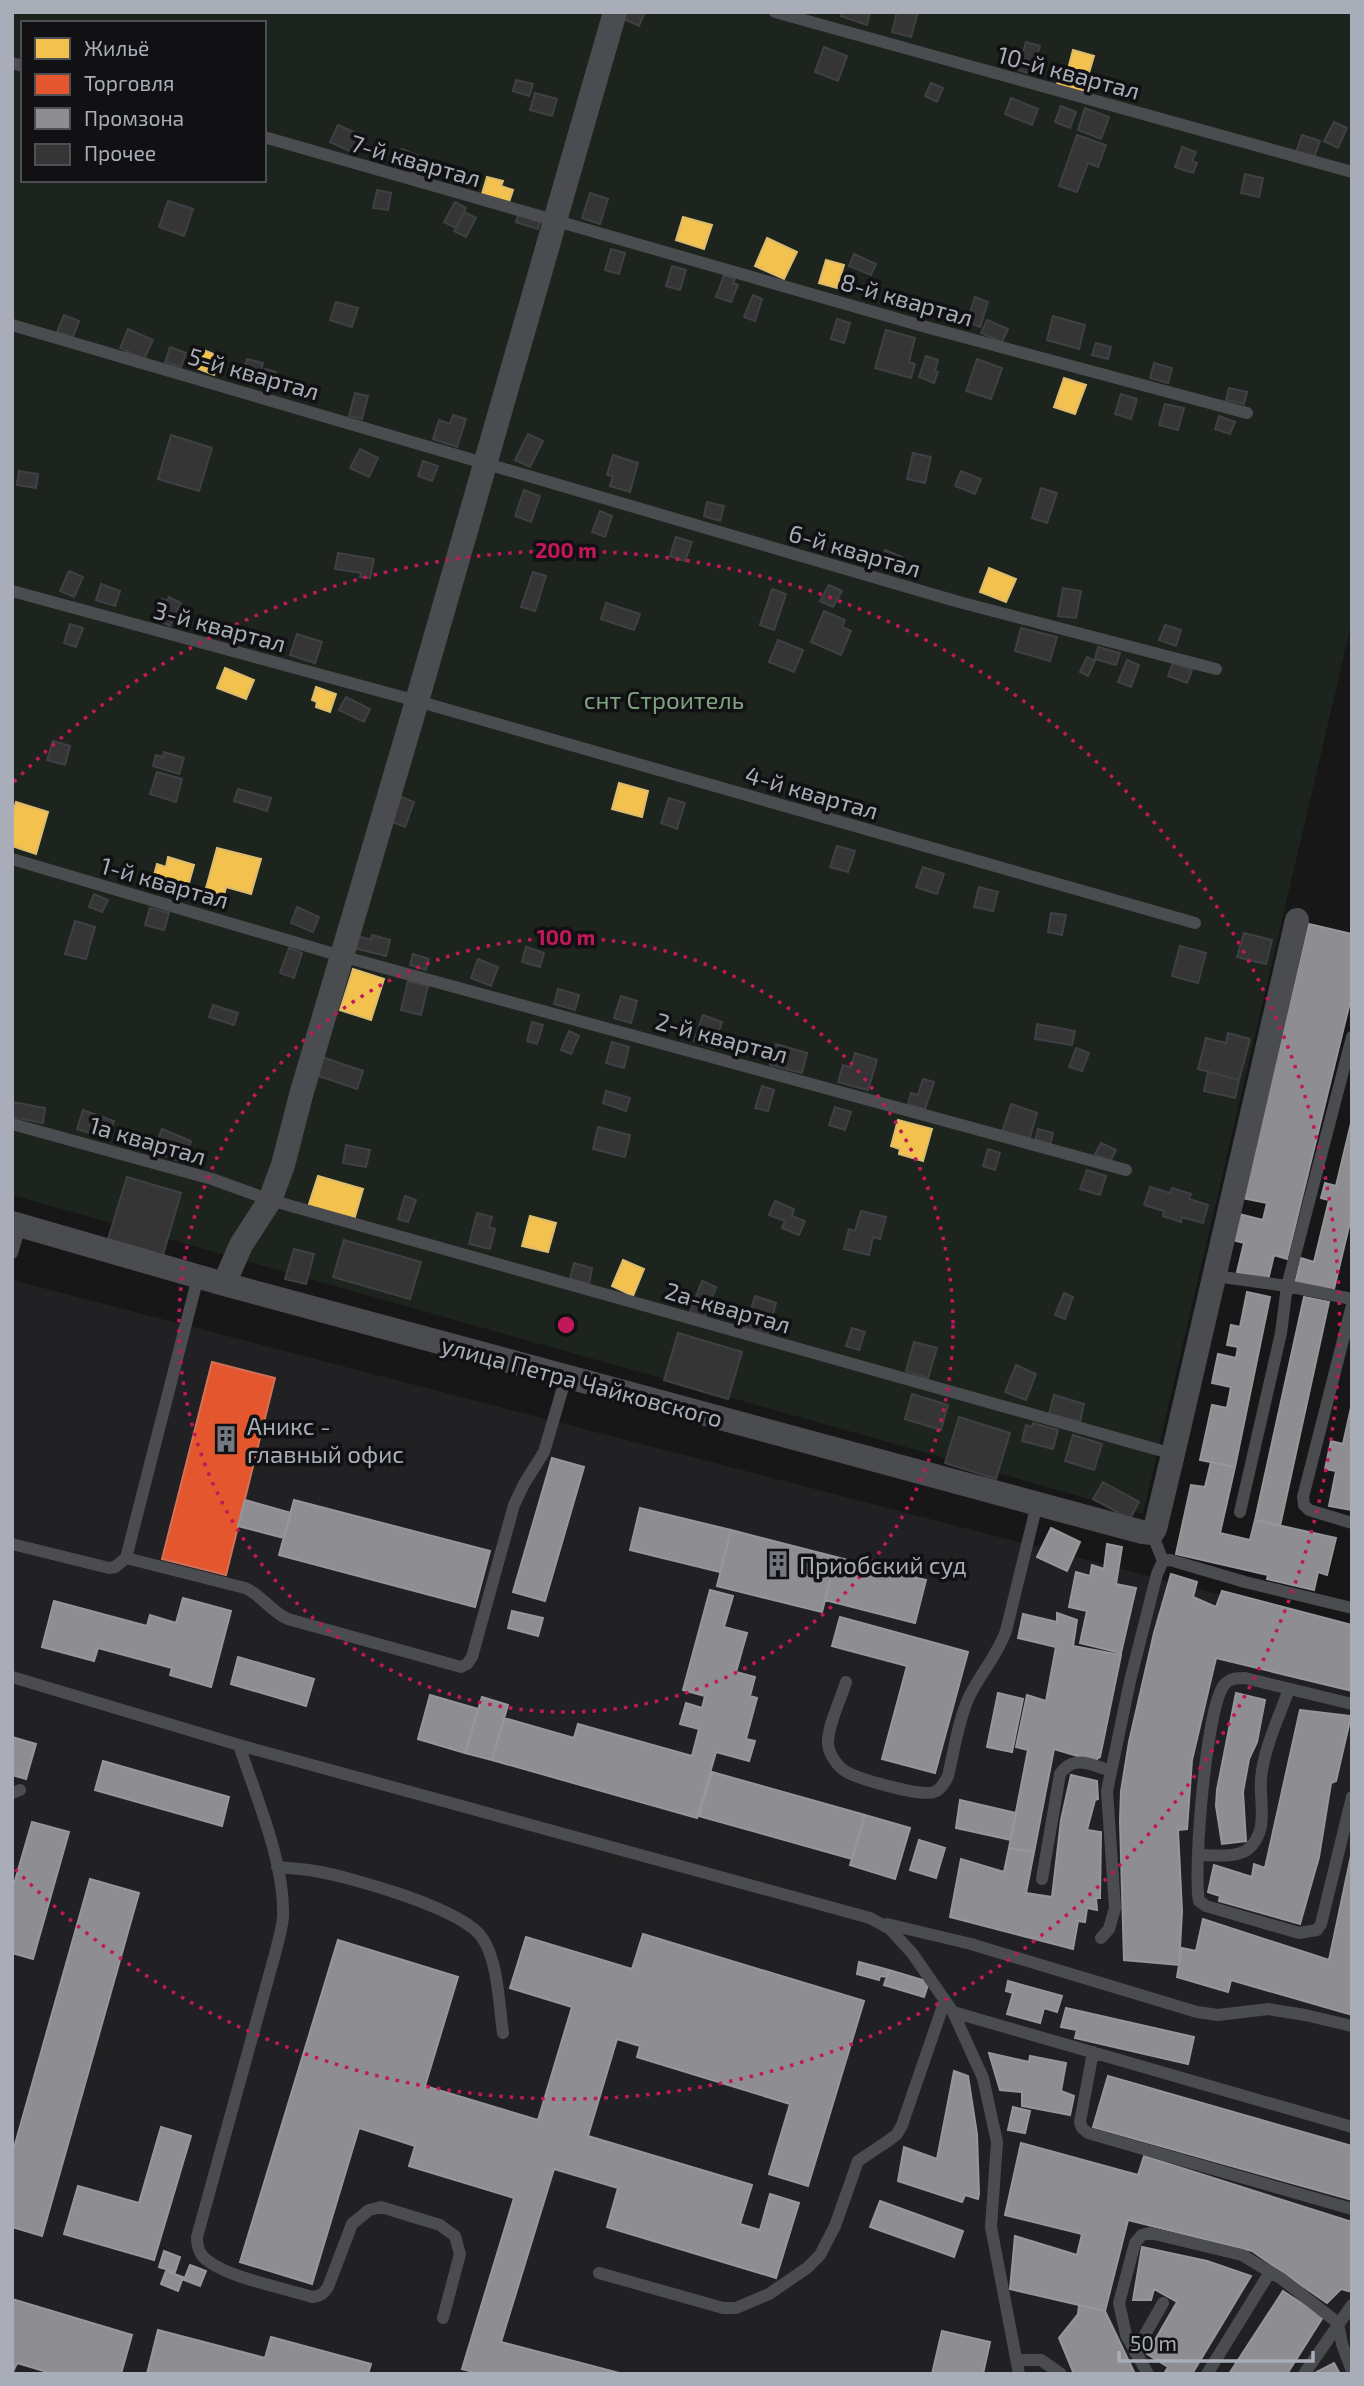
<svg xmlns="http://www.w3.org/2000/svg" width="1364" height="2386" font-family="'Exo 2',sans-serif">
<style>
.built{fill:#212123}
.green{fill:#1d241e;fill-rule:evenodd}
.homes{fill:#f2c14e;stroke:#dcbb6e;stroke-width:2}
.shops{fill:#e4572e;stroke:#d27157;stroke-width:2}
.industry{fill:#8d8d92;stroke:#95979d;stroke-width:2}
.building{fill:#353536;stroke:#3f4043;stroke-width:2}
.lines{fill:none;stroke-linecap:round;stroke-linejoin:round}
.lane{stroke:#4b4c50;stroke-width:12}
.street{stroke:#4b4c50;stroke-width:24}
.ring{fill:none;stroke:#c2185b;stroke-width:3.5;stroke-dasharray:3.5 7}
.labels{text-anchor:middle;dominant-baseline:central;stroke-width:7;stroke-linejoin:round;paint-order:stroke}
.street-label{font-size:24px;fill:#a8adb8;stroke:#111113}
.park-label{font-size:24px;fill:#7fa381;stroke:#111113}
.poi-label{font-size:24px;fill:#a8adb8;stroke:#111113;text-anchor:start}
.centre{fill:#c2185b;stroke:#111113;stroke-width:3.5}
.ring-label{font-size:21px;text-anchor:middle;font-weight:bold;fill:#c2185b;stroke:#111113;stroke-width:7;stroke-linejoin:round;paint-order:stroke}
</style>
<rect width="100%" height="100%" fill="#171717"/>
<path class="built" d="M12 1280 1352 1629V2374H12Z"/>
<path class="green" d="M12 12H1352V621L1143 1514 12 1195ZM23 23H264V180H23Z"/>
<path class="homes" d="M1073 50 1094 56 1083 93 1057 85 1060 71 1067 73Z
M487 177 503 181 501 186 513 190 508 205 481 197Z
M683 217 712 225 704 249 676 240Z
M767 238 797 252 784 279 755 266Z
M826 260 844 265 837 288 819 283Z
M196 347 221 357 214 375 189 365Z
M1064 378 1086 385 1075 414 1054 407Z
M989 568 1016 579 1006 602 980 592Z
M225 668 254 680 246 699 217 688Z
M316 687 336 694 330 712 316 707 317 702 312 700Z
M619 783 648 791 642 817 612 809Z
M16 802 48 812 36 854 12 846V816Z
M217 848 261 859 251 894 226 887 221 908 202 903Z
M168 857 194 865 185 897 151 886 157 864 166 867Z
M353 969 384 979 371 1020 340 1010Z
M898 1120 932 1129 923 1161 899 1154 900 1149 891 1146Z
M318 1176 363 1189 354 1220 308 1207Z
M530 1216 556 1223 548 1252 522 1246Z
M623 1260 644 1269 633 1296 612 1286Z"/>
<path class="shops" d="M212 1362 275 1378 226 1575 162 1559Z"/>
<path class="industry" d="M1309 924 1352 934V994L1287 1259 1274 1255 1268 1280 1237 1272 1244 1243 1233 1240 1239 1214 1263 1220 1267 1203 1242 1198Z
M1352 1119V1214L1333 1293 1295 1284 1301 1258 1314 1262 1329 1200 1321 1198 1325 1183 1336 1186Z
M1247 1292 1270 1297 1235 1467 1200 1460 1212 1405 1227 1408 1231 1387 1212 1383 1218 1354 1236 1358 1238 1347 1227 1345 1231 1325 1240 1327Z
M1304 1297 1329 1302 1280 1526 1255 1520Z
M1352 1403V1510L1329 1506 1336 1471 1325 1469 1331 1441 1343 1444Z
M552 1458 584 1467 545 1601 513 1592Z
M1211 1462 1235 1467 1220 1533 1250 1540 1255 1520 1336 1538 1327 1575 1318 1572 1314 1590 1267 1579 1268 1575 1176 1554 1191 1485 1205 1487Z
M245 1500 291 1513 284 1538 238 1526Z
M294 1500 490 1551 475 1607 279 1555Z
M640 1508 731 1530 720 1572 630 1550Z
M1051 1528 1080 1542 1067 1571 1037 1557Z
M731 1530 836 1557 822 1612 717 1586Z
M1107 1544 1122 1547 1116 1584 1136 1588 1121 1653 1080 1643 1087 1611 1069 1607 1076 1572 1090 1576 1092 1565 1104 1569Z
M836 1557 926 1580 915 1623 825 1600Z
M1171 1574 1197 1582 1193 1597 1216 1607 1222 1591 1352 1625V1691L1216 1658 1192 1760 1187 1829 1178 1830 1182 1911 1179 1965 1124 1960 1120 1821 1121 1791 1129 1742 1154 1633Z
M710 1590 733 1596 724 1627 747 1633 736 1672 755 1677 750 1696 757 1698 746 1739 755 1741 749 1761 716 1752 697 1818 492 1760 504 1718 574 1738 578 1724 692 1756 699 1729 680 1724 686 1703 702 1708 705 1696 683 1690Z
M183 1598 231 1611 211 1687 170 1675 172 1668 98 1648 94 1661 42 1647 54 1601 147 1626 150 1615 176 1623Z
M512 1611 543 1618 538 1636 508 1628Z
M1057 1613 1077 1620 1073 1646 1121 1655 1100 1757 1094 1761 1054 1749 1034 1852 1009 1848 1028 1750 1016 1747 1027 1695 1046 1701 1056 1647 1018 1638 1023 1614 1057 1622Z
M840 1617 968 1652 935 1773 882 1759 907 1666 832 1646Z
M238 1657 314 1679 306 1706 231 1684Z
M998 1693 1023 1699 1012 1752 987 1747Z
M1236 1693 1265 1700 1257 1742 1249 1759 1243 1792 1246 1841 1222 1844 1216 1806 1217 1790Z
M430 1695 478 1709 465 1753 418 1739Z
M482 1697 508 1705 492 1760 465 1753Z
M1300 1710 1351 1716 1336 1781 1331 1783 1319 1857 1300 1924 1219 1901 1220 1896 1208 1892 1214 1865 1252 1877 1254 1864 1265 1868Z
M12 1737 36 1744 26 1779 12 1775Z
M103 1761 229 1797 222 1826 95 1790Z
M712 1772 865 1815 852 1859 699 1816Z
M1071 1775 1097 1781 1098 1799 1095 1800 1087 1830 1101 1832 1100 1898H1096L1097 1910 1087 1908 1085 1922 1078 1921 1073 1949 950 1917 961 1859 1004 1872 1009 1848 1034 1852 1026 1893 1052 1897 1061 1820Z
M960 1800 1016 1813 1011 1840 956 1828Z
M865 1815 910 1828 895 1879 850 1865Z
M32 1822 69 1832 33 1959 12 1953V1891Z
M919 1840 945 1848 936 1878 910 1870Z
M1352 1851V2015L1231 1980 1228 1992 1177 1977 1182 1948 1196 1951 1203 1919 1329 1960Z
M90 1879 139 1893 42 2236 12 2227V2155Z
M643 1934 864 2001 808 2186 769 2174 790 2104 637 2057 640 2046 617 2039 588 2136 752 2185 740 2224 760 2230 770 2194 799 2203 776 2278 607 2227 618 2188 554 2169 501 2342 623 2374H481L462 2369 514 2198 409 2166 415 2146 359 2128 312 2284 240 2262 338 1940 458 1977 425 2086 538 2120 572 2007 510 1988 526 1937 632 1969Z
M859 1962 889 1970 887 1977 880 1976 879 1980 857 1974Z
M889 1970 929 1982 924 1997 884 1985Z
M1008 1981 1062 1996 1057 2012 1044 2008 1040 2023 1007 2014 1013 1993 1006 1991Z
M1066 2008 1194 2037 1188 2064 1075 2038 1077 2030 1061 2027Z
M989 2053 1029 2062 1030 2056 1066 2063 1061 2091 1074 2096 1070 2115 1022 2106V2092L1000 2090Z
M954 2071 968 2076 977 2134 979 2194 978 2199 965 2195 962 2202 898 2181 904 2147 937 2159Z
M1108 2076 1352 2146V2200L1093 2127Z
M1013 2107 1030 2111 1025 2133 1008 2130Z
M161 2127 191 2136 154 2260 64 2234 78 2186 139 2203Z
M1021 2143 1138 2175 1144 2156 1352 2222V2292L1341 2289 1327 2303 1252 2251 1128 2220 1105 2311 1010 2289 1015 2236 1077 2255 1082 2234 1005 2215Z
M880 2201 963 2231 954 2257 870 2227Z
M1142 2247 1207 2261 1251 2276 1192 2374H1164L1168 2367 1147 2354 1177 2302 1154 2289 1151 2300H1133Z
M164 2251 180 2257 175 2272 159 2267Z
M190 2265 206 2271 200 2286 184 2280Z
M166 2271 183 2277 178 2291 161 2284Z
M1283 2291 1323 2317 1287 2374H1229Z
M12 2299 132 2335 121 2374H54L17 2363 12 2374Z
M1079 2305 1105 2311 1135 2374H1074L1059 2338 1078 2314Z
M158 2330 265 2358 271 2337 371 2364 368 2374H147Z
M942 2331 990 2342 983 2374H932Z
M1334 2363 1340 2374H1313Z"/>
<path class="building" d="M625 12H645L639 26 622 18Z
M842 12H870L867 25 841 16Z
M897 12H918L911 37 892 32Z
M1026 42 1040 46 1031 74 1018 70Z
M824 47 847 56 838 81 815 72Z
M516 80 533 84 529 96 513 91Z
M931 83 943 88 937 102 925 96Z
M535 93 557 99 552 116 530 110Z
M1011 98 1038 109 1032 125 1005 114Z
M1061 106 1076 112 1070 128 1055 122Z
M1085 108 1109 117 1101 139 1078 130Z
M1334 122 1347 128 1338 148 1324 141Z
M338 125 363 136 356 154 330 142Z
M1077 135 1106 145 1098 167 1088 163 1077 192 1059 186Z
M1302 135 1320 141 1314 158 1296 152Z
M1182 147 1196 152 1192 161 1197 163 1193 173 1175 167Z
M402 149 423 158 416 174 395 165Z
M1245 174 1263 178 1259 197 1241 193Z
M377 190 391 193 388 210 373 208Z
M590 193 608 199 600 224 582 218Z
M168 201 193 209 184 236 159 227Z
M455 202 466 208 456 228 444 222Z
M464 212 476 218 466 237 454 231Z
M518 215 540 222 538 229 516 222Z
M611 249 625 253 619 274 605 270Z
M854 254 876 264 871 275 849 266Z
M672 266 686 270 680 290 666 286Z
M724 275 735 279 733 283 738 285 731 302 716 297Z
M753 295 762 299 755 321 744 317Z
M975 297 988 302 980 327 967 322Z
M336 302 358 308 352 327 330 320Z
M64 315 79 321 73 337 57 332Z
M1053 316 1085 325 1079 349 1047 340Z
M837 319 850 323 844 343 831 339Z
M987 320 1008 329 1002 342 981 333Z
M128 329 153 340 144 359 120 348Z
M886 330 915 338 909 362 915 364 911 378 875 368Z
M1096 343 1111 347 1108 359 1092 355Z
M170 347 186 353 181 367 165 362Z
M926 356 938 360 935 371 938 372 934 383 919 377Z
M247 359 263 363 257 385 241 381Z
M977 359 1002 368 991 399 966 391Z
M1154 363 1172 368 1168 383 1150 378Z
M265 369 276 372 271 388 261 385Z
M1229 388 1247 392 1244 404 1226 400Z
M355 393 368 396 362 419 349 416Z
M1121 394 1137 399 1131 419 1115 414Z
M1165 404 1184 408 1178 430 1159 425Z
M453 415 466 419 457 447 433 439 439 420 450 424Z
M1219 416 1235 422 1230 434 1215 429Z
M528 434 543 441 530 467 515 460Z
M171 435 212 448 199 491 158 479Z
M360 449 378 458 369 477 350 468Z
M913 453 931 457 925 483 907 479Z
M613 455 638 463 630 492 610 486 613 476 607 475Z
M423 461 438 466 432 481 418 476Z
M19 471 38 474 36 488 17 485Z
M961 471 981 479 975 494 955 486Z
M1041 488 1057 493 1047 523 1032 518Z
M524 490 540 496 531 522 515 516Z
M707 502 724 506 720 521 704 516Z
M600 511 612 516 605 537 592 532Z
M676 537 692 542 685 561 670 556Z
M885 550 902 557 896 570 879 563Z
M338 553 374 559 370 578 360 577 361 573 335 569Z
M69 571 83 577 74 597 60 591Z
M533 572 546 576 535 611 521 607Z
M101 584 120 591 115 606 96 600Z
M829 585 842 591 833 607 820 601Z
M1063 588 1081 591 1076 618 1058 616Z
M772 589 786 594 774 630 760 625Z
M169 597 181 603 170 626 153 618 162 599 167 601Z
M606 603 640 614 634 630 601 619Z
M824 611 845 620 842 627 851 631 841 655 811 642Z
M70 624 83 628 76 647 64 643Z
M1165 625 1181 630 1176 646 1159 640Z
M1021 628 1057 637 1050 661 1015 651Z
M297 634 322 642 315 663 290 655Z
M778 640 803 650 794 672 769 662Z
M1098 647 1120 653 1116 665 1095 659Z
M1087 657 1095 661 1088 676 1080 672Z
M1127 660 1139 665 1131 687 1118 682Z
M1173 663 1192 670 1187 683 1168 676Z
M346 697 370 709 364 722 339 710Z
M53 741 70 746 65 765 47 760Z
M164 752 184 758 179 774 153 766 156 755 163 757Z
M157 772 182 779 176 802 150 794Z
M238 789 271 798 267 811 234 801Z
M401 797 414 802 405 827 392 822Z
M669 798 685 803 677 829 661 823Z
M837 846 855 851 848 872 830 867Z
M923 867 944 874 937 894 916 887Z
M979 887 998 892 993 911 974 907Z
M94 894 108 900 102 912 89 907Z
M297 907 319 917 313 932 291 923Z
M150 908 169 913 164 930 145 925Z
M1051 913 1066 915 1062 935 1048 932Z
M75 921 95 927 86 959 65 954Z
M1244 933 1272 940 1266 964 1237 957Z
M372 935 390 940 386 956 354 948 358 936 371 940Z
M1180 946 1206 953 1198 983 1172 976Z
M526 947 544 953 540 967 522 962Z
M289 948 302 953 294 978 280 973Z
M413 954 429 959 426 970 410 965Z
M478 959 498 967 491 986 471 978Z
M408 981 428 986 421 1015 401 1010Z
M558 989 579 995 575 1010 554 1004Z
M621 996 637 1001 631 1023 614 1018Z
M213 1005 238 1013 234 1025 209 1017Z
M703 1015 722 1022 713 1048 694 1041Z
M532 1022 543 1025 537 1044 527 1041Z
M1037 1024 1075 1031 1072 1045 1035 1039Z
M569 1031 579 1036 571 1054 561 1050Z
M1228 1033 1250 1039 1239 1080 1198 1069 1206 1038 1226 1043Z
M612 1042 629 1047 624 1068 606 1063Z
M776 1044 807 1053 802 1073 770 1065Z
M1076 1048 1089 1053 1082 1071 1069 1067Z
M855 1053 877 1060 868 1090 838 1082 843 1065 851 1067Z
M322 1057 363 1071 357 1089 316 1075Z
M1208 1072 1239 1080 1235 1098 1204 1091Z
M923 1079 934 1082 925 1109 908 1104 911 1093 918 1095Z
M762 1086 774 1090 768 1111 755 1108Z
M606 1091 630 1098 626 1111 603 1103Z
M13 1102 45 1108 43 1123 12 1117Z
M1011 1104 1037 1113 1029 1141 1002 1132Z
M835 1107 851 1112 845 1130 829 1125Z
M83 1110 114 1121 108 1139 77 1129Z
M598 1127 630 1135 625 1157 593 1149Z
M162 1129 191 1141 183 1163 153 1151Z
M1038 1129 1053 1133 1050 1145 1035 1141Z
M1101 1143 1116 1150 1110 1162 1095 1154Z
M346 1145 370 1150 366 1167 343 1163Z
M988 1149 1000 1153 995 1170 983 1166Z
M1087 1170 1106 1176 1100 1195 1080 1189Z
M127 1177 181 1193 163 1255 108 1239Z
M1150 1187 1170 1193 1172 1188 1191 1194 1189 1199 1208 1205 1203 1223 1182 1217 1181 1222 1163 1216 1164 1211 1144 1205Z
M405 1196 416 1200 408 1222 398 1219Z
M775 1201 794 1209 792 1216 805 1221 799 1235 782 1228 785 1221 769 1215Z
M861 1211 886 1217 880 1239 873 1237 869 1255 844 1249 849 1229 855 1231Z
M477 1213 492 1217 489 1227 495 1229 490 1249 469 1244Z
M344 1240 421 1262 410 1299 333 1277Z
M294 1249 314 1254 306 1284 285 1279Z
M574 1263 592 1268 589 1284 570 1279Z
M702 1281 716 1287 705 1317 690 1312Z
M1064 1293 1073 1297 1065 1319 1055 1315Z
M755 1296 776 1303 767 1336 745 1330Z
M852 1328 865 1332 859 1350 846 1346Z
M678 1333 742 1352 728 1399 664 1380Z
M914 1342 937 1348 928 1378 906 1371Z
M1016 1365 1036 1374 1026 1400 1005 1392Z
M912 1394 948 1405 941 1430 905 1419Z
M1054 1395 1084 1404 1080 1422 1049 1414Z
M959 1417 1010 1433 996 1479 945 1463Z
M1033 1423 1058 1430 1053 1449 1022 1441 1026 1425 1032 1427Z
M1073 1435 1102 1444 1094 1470 1065 1461Z
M1103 1482 1139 1502 1130 1519 1093 1499Z"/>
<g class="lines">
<path class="lane" d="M775 12 1352 172
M12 63 23 66
M264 137 926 327 1247 413
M12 325 959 602 1216 669
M12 591 417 701 1195 923
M12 859 341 956 1126 1170
M12 1124 212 1179 270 1200 1173 1454
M12 1253 20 1226
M1215 1276 1287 1286 1352 1037
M1352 1305 1303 1497 1304 1505 1309 1510 1352 1523
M1240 1512 1281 1333 1287 1286 1352 1299
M12 1544 109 1568 115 1567 126 1558 198 1277
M126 1558 245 1588C262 1595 271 1612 288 1619L461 1667 467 1664 472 1657 514 1505 524 1484 544 1452 566 1377
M1163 1561 1170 1560 1245 1582 1352 1608
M12 1677 239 1745C256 1797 285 1863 283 1917 282 1929 278 1942 275 1954L197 2237C197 2247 199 2255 208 2261 230 2278 284 2288 312 2297 321 2296 323 2294 328 2287L352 2224 369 2210 381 2207 440 2225 455 2236 460 2254 443 2318
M846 1682C841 1699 827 1727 828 1744 829 1754 837 1766 845 1771 858 1779 921 1797 934 1792 941 1790 945 1782 948 1776 954 1751 958 1721 969 1697 980 1674 997 1656 1006 1631L1037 1504
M1352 1704 1245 1678C1237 1678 1230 1678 1225 1684 1206 1704 1193 1872 1199 1901L1206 1906 1299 1933 1317 1930 1321 1924 1352 1797
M239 1745 870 1918 890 1929 912 1953 953 2012 983 2078 997 2142 991 2227 1019 2374
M12 1793 20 1790
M1198 1855C1212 1855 1235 1858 1247 1850 1270 1832 1259 1802 1261 1778 1264 1748 1279 1717 1289 1689
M277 1867C290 1868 303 1869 315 1871 351 1877 465 1909 483 1939 498 1962 499 2005 503 2033
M1042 1879 1060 1774C1074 1754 1092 1765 1111 1771
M887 1924 971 1944 1197 2012 1218 2015 1268 2009 1305 2015 1352 2026
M1101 1938 1109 1929 1115 1908 1107 1791 1130 1681 1157 1574 1163 1561 1152 1533
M953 2012 1352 2127
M1093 2052 1080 2122 1082 2128 1088 2133 1352 2209
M599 2273 723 2308H736L769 2294 807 2268 820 2255 835 2226 858 2161 888 2141 897 2134 902 2125 945 2000
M1135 2352 1163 2303
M1017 2360H1041L1061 2374
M1148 2374 1126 2335 1119 2303 1135 2243 1142 2235 1150 2233 1242 2255 1282 2279 1338 2323 1342 2344 1352 2371
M1207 2374 1270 2272
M1304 2374 1352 2305"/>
<path class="street" d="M12 1223 224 1284 1142 1532 1152 1533 1155 1529 1173 1454 1297 920
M224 1284 241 1245 270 1200 283 1165 301 1095 417 701 615 12"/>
</g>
<g class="ring">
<circle cx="566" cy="1325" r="387"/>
<path d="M14 782A774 774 0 1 1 14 1868"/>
</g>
<defs>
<symbol id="building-bare" viewBox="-9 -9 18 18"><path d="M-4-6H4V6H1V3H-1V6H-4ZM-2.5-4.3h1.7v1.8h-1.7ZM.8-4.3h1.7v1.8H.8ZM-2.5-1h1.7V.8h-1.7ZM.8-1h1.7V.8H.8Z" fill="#757880" stroke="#111113" stroke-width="2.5" paint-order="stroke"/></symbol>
</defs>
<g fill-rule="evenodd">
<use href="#building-bare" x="207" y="1420" width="38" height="38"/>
<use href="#building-bare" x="759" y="1545" width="38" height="38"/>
</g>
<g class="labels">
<g class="street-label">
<text transform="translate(1069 72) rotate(15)">10-й квартал</text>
<text transform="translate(416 160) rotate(16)">7-й квартал</text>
<text transform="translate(907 299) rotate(16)">8-й квартал</text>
<text transform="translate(254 373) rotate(16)">5-й квартал</text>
<text transform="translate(855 550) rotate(16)">6-й квартал</text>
<text transform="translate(220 626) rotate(15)">3-й квартал</text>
<text transform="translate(812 792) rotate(16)">4-й квартал</text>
<text transform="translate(165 882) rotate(16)">1-й квартал</text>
<text transform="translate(722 1037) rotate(15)">2-й квартал</text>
<text transform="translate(148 1140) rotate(16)">1а квартал</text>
<text transform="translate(728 1307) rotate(16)">2а-квартал</text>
<text transform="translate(582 1381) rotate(15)">улица Петра Чайковского</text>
</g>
<g class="park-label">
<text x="664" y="699">снт Строитель</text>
</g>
<g class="poi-label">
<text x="247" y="1425">Аникс -<tspan x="247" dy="28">главный офис</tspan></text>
<text x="799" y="1564">Приобский суд</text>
</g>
</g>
<circle cx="566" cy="1325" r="10" class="centre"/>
<g class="ring-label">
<text x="566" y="558">200 m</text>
<text x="566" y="945">100 m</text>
</g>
<rect width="1364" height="2386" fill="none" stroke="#a8adb8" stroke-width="28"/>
<rect x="21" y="21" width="245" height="161" fill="#111113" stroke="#4d4f55" stroke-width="2"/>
<rect x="35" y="38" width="35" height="21" fill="#f2c14e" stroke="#4d4f55" stroke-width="2"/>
<text x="84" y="56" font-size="21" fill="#a8adb8">Жильё</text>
<rect x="35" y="74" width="35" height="21" fill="#e4572e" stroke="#4d4f55" stroke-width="2"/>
<text x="84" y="91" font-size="21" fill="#a8adb8">Торговля</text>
<rect x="35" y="108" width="35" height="21" fill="#8d8d92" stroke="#4d4f55" stroke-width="2"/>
<text x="84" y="126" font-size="21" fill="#a8adb8">Промзона</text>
<rect x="35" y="144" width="35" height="21" fill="#353536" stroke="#4d4f55" stroke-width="2"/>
<text x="84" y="161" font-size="21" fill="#a8adb8">Прочее</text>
<path d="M1119 2351v10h194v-10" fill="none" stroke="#a8adb8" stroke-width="3.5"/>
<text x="1130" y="2351" font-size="21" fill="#a8adb8" stroke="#111113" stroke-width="5" paint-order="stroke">50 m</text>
</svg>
